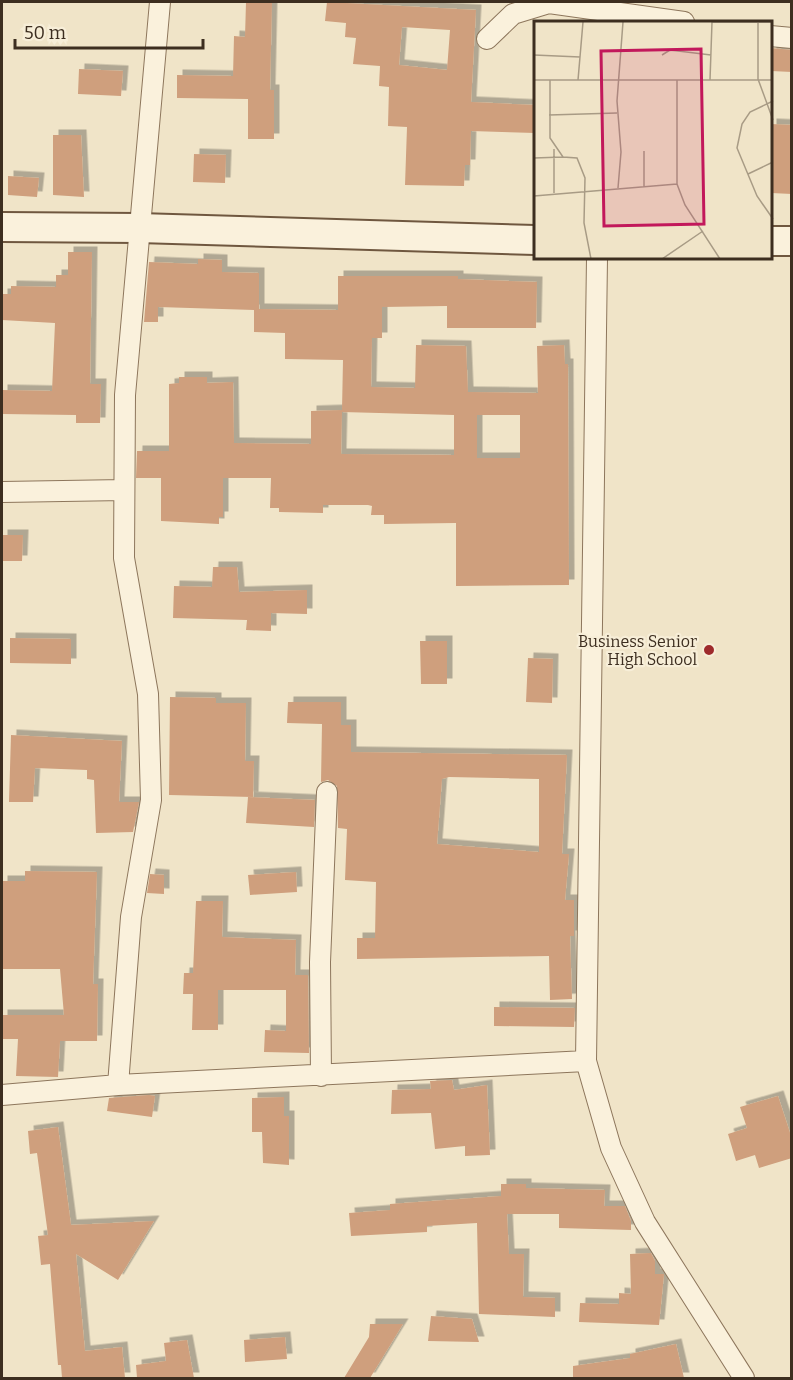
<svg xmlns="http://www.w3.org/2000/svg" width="793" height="1380" font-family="Bitter,serif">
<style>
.building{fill:#cf9f7d;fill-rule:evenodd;filter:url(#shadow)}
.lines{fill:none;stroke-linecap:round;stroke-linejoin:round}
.minor-casing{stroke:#8d765c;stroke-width:22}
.secondary-casing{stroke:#6f573f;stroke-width:32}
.minor{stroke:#faf1dc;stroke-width:20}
.secondary{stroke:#faf1dc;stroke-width:28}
.poi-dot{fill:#9e2a2b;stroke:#f7eed8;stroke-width:2}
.labels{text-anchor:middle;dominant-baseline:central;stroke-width:4.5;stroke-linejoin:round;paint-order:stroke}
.poi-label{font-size:16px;fill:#3d2e20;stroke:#f7eed8;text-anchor:end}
.inset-road{fill:none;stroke:#a89b85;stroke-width:1.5}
.view{fill:#c2185b;fill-opacity:0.15;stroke:#c2185b;stroke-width:3}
.inset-edge{fill:none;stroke:#3d2e20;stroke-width:3}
</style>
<defs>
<filter id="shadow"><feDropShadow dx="5.5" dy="-5.5" stdDeviation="0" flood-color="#0004"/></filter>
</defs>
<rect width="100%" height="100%" fill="#f0e4c8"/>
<path class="building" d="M246 2H272L270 90H274V139H248V99L177 98V75L233 76 234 36 245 37Z
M327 2 476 10 471 102 535 105V133L471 131 470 165H465L464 186 405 185 407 127 388 126 389 87 379 86 380 66 353 64 356 38 345 37 346 23 325 21ZM402 27 450 30 447 70 399 65Z
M771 48 792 50V72L771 71Z
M79 69 123 71 121 96 78 94Z
M771 124 792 125V194L771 193Z
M53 135H81L84 197 53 195Z
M194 154 226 155 225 183 193 182Z
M8 176 39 178 37 197 8 195Z
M68 252H92L90 384H101L100 423H76V415L2 414V390L52 391 55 323 2 320V294H11V286L56 287V275H68Z
M198 259 222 260V272L259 273V309L338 310V276H458V279L537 282 536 328H447V306L382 307V338H372L371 387 415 388 416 345 466 346 468 392 538 393 537 346 564 345 565 364H568L569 585 456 586V523L384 524V515H371L372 506 368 505H323V513L279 512V508H270L271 478H223V517H219V524L161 521V478H136L137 451H169V384L179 383V377H207V383L233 382 234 443 311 444V411L342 410 343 360 285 359V333L254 332V310L158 307V322H144L149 262 198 264ZM342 412 454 415V455L341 454ZM477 415H520V458H477Z
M2 535H23L22 561H2Z
M213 567H237L239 592 307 590V614L271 613V631L246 630 247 620 173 618 174 586 212 587Z
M10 638 71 639V664L10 663Z
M420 641H447V684H421Z
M528 658 553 659 552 703 526 702Z
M170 697 216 698V703H246L245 761H254L253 797 169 795Z
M288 702H341V725H351V752L567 755 562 854H569L565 900H574V936H570L572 999 550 1000 549 956 357 959V938H375L376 882 345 880 347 829 338 828 337 786 328 780 321 782 322 724 287 723ZM449 777 539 779V852L437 844 442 779Z
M11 735 122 741 119 802H139L133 832 96 833 94 780 87 779V770L35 768 33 802H9Z
M248 797 315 800 314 827 246 823Z
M25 871 97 872 93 984H98L97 1041H60L58 1077 16 1076 18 1039H2V1015H64L60 969H2V881H25Z
M296 872 297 892 250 895 248 875Z
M150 874 164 875V894L147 893Z
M196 901H223L222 937 296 940 295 975H308L309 1053 264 1052 265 1030 286 1031V990H218V1030H192L193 994H183L184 973H193Z
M494 1007 575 1008 574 1027 494 1026Z
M452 1080 454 1090 487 1085 490 1155 465 1156V1146L435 1149 431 1113 391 1114 392 1090 431 1089 430 1081Z
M149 1095 155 1096 152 1117 107 1111 109 1098Z
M778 1096 792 1139V1158L759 1168 755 1155 736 1161 728 1134 747 1128 740 1107Z
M284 1097V1116H289V1165L263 1163 262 1132H252V1098Z
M58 1127 71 1225 154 1221 118 1280 76 1254 85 1351 122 1347 125 1378H62L61 1365H58L50 1264 41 1265 38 1236 48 1235 37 1153 30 1154 28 1131Z
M501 1184H526V1188L605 1190 604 1206H625L631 1221V1230L559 1228V1214H507L509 1254H524L523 1297 555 1298V1317L479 1314 477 1223 427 1226V1232L351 1236 349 1213 390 1210V1204L501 1196Z
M651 1253 655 1261V1274H664L659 1325 579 1322 580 1303 619 1304V1293L631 1294 630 1254Z
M431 1316 472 1319 479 1342 428 1341Z
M370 1324H403L370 1378H344L369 1337Z
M285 1337 287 1359 245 1362 244 1340Z
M187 1340 194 1378H137L136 1365 166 1361 164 1343Z
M676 1344 684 1378H573V1366L630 1358V1354Z"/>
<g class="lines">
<defs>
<path id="minor" d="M770 36 792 38
M487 39 513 14 549 3 684 22
M597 258 586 1061 611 1148 645 1222 744 1378
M2 492 124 490
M321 1076 320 962 327 792
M118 1085 131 917 151 800 148 694 124 558 125 395 160 2
M2 1095 118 1085 586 1061"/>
<path id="secondary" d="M2 227 139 228 535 240
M770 241H792"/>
</defs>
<use href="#minor" class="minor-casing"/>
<use href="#secondary" class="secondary-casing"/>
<use href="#minor" class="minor"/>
<use href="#secondary" class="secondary"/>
</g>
<circle class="poi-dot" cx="709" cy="650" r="6"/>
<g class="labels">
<g class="poi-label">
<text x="697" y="641">Business Senior<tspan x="697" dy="18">High School</tspan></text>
</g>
</g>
<g transform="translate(534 21)">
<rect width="238" height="238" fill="#f0e4c8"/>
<path class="inset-road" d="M178 1H239M224 2V58L239 99M0 34 46 36M128 34 136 29 177 34M0 59H239M16 59V117L29 136 43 137 51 157 50 202 57 238M44 59 49 1M143 59V163L151 184 186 238M176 59 178 1M239 80 216 91 208 103 203 127 223 175 239 198M15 94 83 92M20 128V172M0 137 29 136M214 153 239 141M110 166V130M84 167 87 131 83 80 89 1M0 175 143 163M128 238 169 210"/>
<path class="view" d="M167 28 170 203 70 205 67 30Z"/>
<rect width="238" height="238" class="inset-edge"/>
</g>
<rect width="793" height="1380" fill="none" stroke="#3d2e20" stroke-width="6"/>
<path d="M15 39v9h188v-9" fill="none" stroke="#3d2e20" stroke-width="3"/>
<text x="24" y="39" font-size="18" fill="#3d2e20" stroke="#f7eed8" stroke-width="4.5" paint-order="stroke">50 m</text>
</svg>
